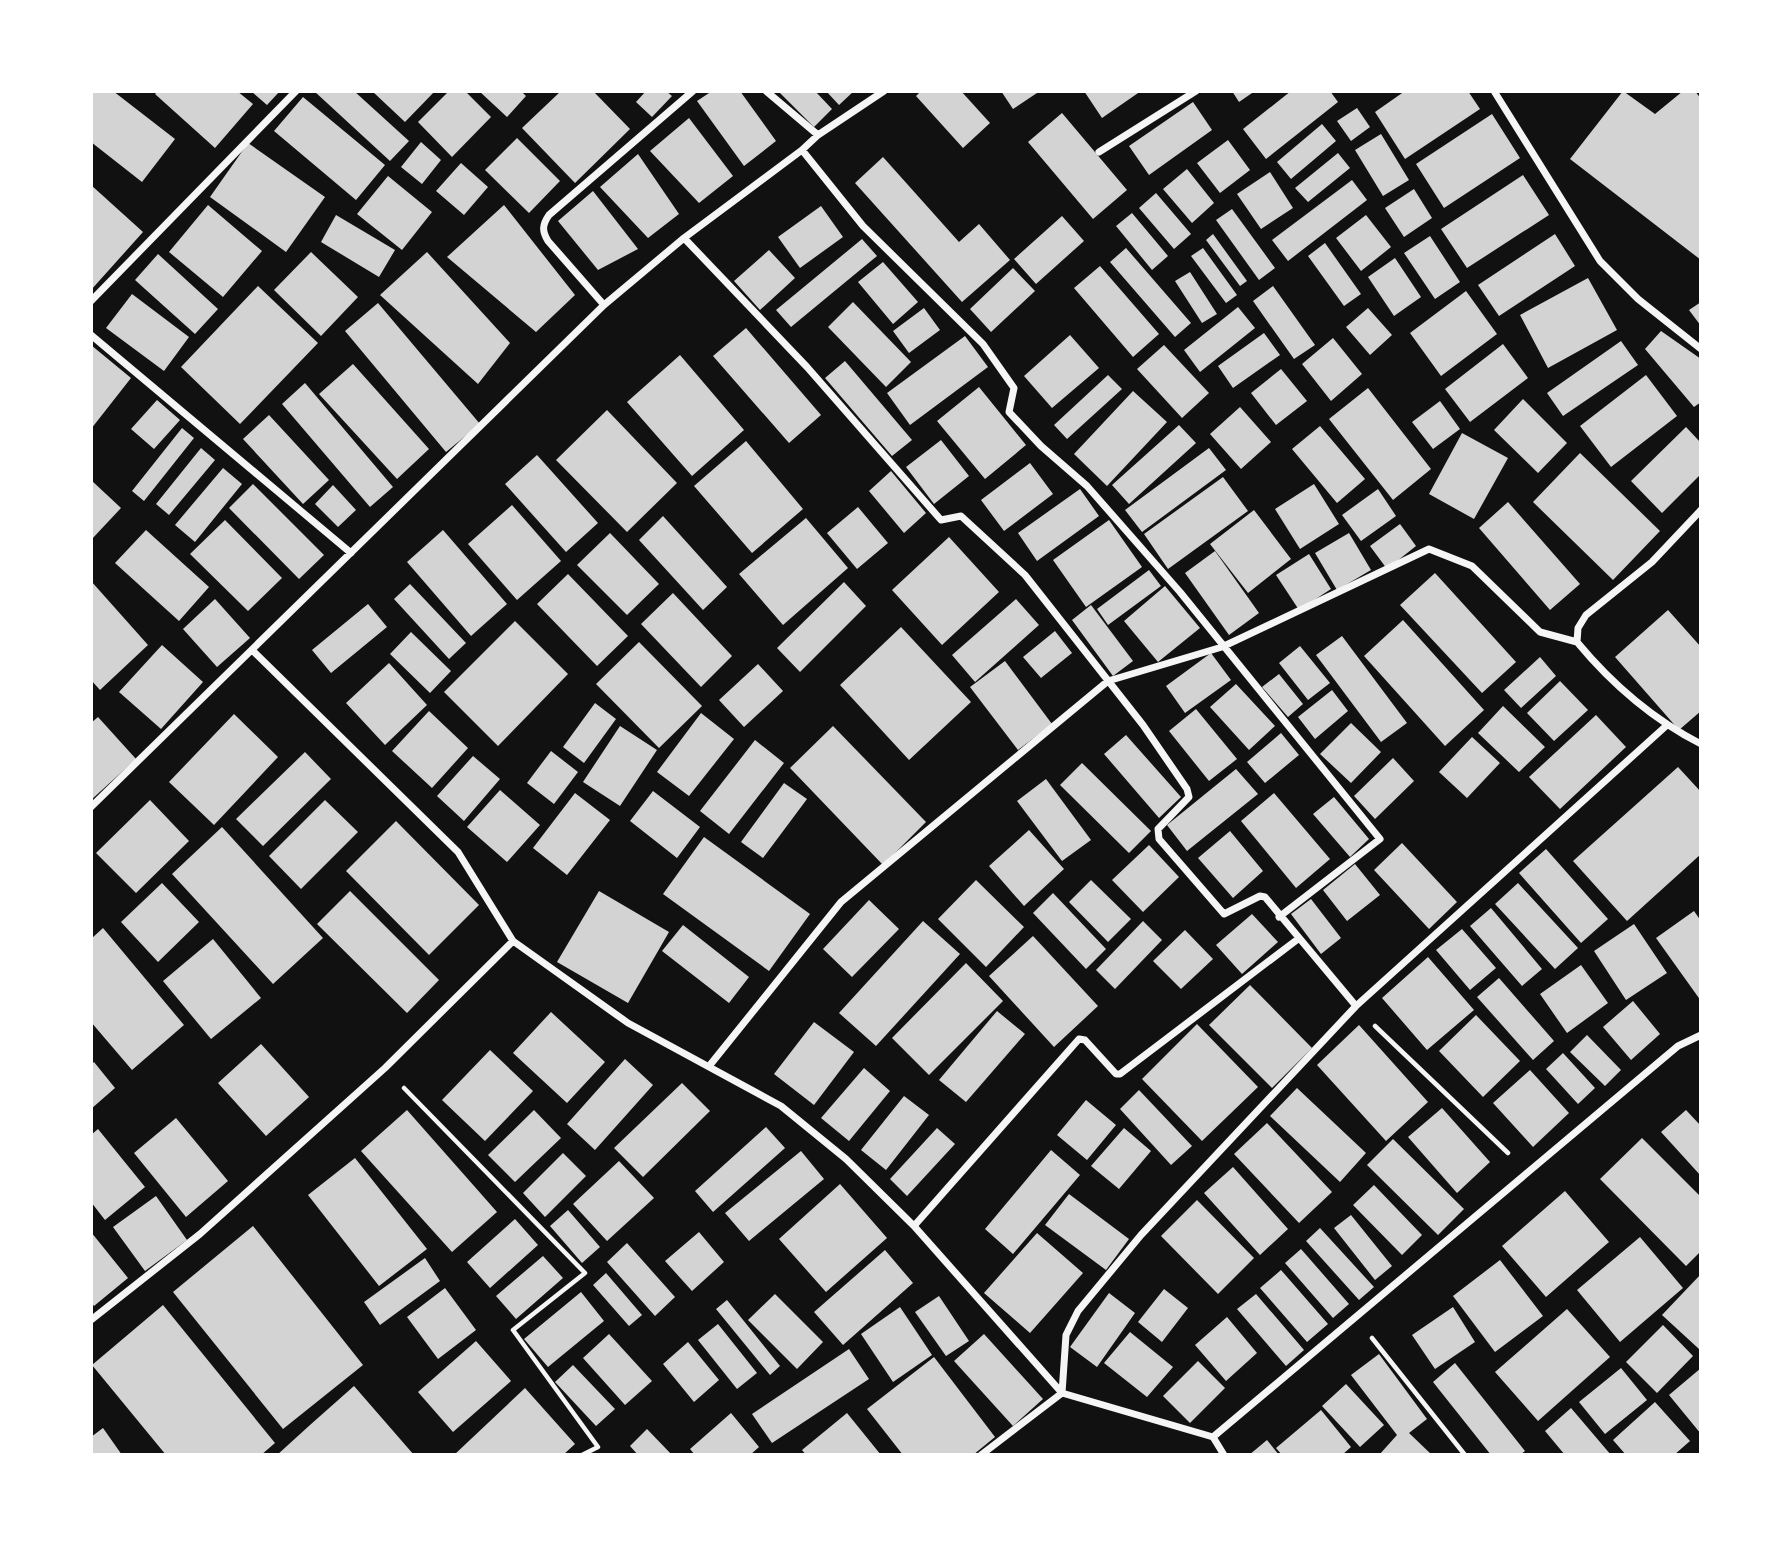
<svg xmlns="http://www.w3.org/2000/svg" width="1792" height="1546" font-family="'IBM Plex Serif',serif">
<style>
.building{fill:#d3d3d3}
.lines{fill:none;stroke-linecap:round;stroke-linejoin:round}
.path{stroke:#f5f5f5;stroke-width:4.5}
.minor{stroke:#f5f5f5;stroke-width:7}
</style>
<rect width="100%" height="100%" fill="#111"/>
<path class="building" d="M91 91H113L175 139 142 182 91 142Z
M158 91H237L253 104 215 148 155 94Z
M251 91H280L267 105Z
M314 91H354L409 141 390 161Z
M372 91H435L405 122Z
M449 91H465L491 117 452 157 418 122Z
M479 91H521L526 96 507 117Z
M561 91H593L630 129 575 183 522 128Z
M646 91H666L672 96 652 117 636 102Z
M712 91H740L776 141 744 166 697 101Z
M778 91H815L832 109 814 127Z
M826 91H854L839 105Z
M921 91H961L990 123 963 148 916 96Z
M1001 91H1040L1013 109Z
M1084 91H1141L1102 118Z
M1232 91H1255L1239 102Z
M1291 91H1330L1338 102 1266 159 1243 129Z
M1405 91H1468L1480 109 1405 159 1375 112Z
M1623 91 1655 114 1683 91H1695L1701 99V260L1570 159Z
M303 97 385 165 356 200 274 131Z
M1193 102 1212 130 1149 175 1129 146Z
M1357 108 1370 127 1351 141 1337 121Z
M1062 113 1127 190 1093 219 1028 142Z
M1492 114 1520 158 1444 208 1416 164Z
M689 118 733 176 699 203 650 151Z
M1322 124 1336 141 1291 179 1277 162Z
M1381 134 1409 180 1383 196 1355 150Z
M517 138 560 181 529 213 485 170Z
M1228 140 1250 170 1220 193 1197 163Z
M421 142 441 160 422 184 401 167Z
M248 143 325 197 286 252 210 197Z
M1338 153 1350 168 1308 202 1295 188Z
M638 154 679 214 648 238 600 187Z
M883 157 959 242 979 224 1010 260 962 302 855 183Z
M461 163 488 187 464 215 436 191Z
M1187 169 1214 203 1192 223 1163 189Z
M1270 172 1293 208 1261 229 1237 194Z
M1523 175 1549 215 1467 268 1441 229Z
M388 176 432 212 402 250 357 214Z
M1352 180 1367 200 1288 261 1272 240Z
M91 185 143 232 91 290Z
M1414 189 1432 218 1404 237 1385 208Z
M593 191 638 249 598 270 558 221Z
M1156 193 1191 234 1174 249 1139 208Z
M208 205 262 251 223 297 169 252Z
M504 205 575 295 536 332 447 257Z
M821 206 843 237 800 268 778 237Z
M1232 209 1275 268 1259 280 1216 220Z
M1132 213 1168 256 1152 270 1116 226Z
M336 215 395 250 379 277 321 242Z
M1366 215 1391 247 1361 271 1336 238Z
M1062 216 1084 241 1036 284 1014 259Z
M1213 234 1247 281 1240 286 1206 240Z
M1555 234 1575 266 1499 316 1478 285Z
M1430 236 1460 282 1435 299 1404 253Z
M862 239 877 256 791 327 776 310Z
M1325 243 1361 294 1344 306 1308 256Z
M1126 248 1191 323 1175 337 1110 262Z
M1203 248 1237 295 1226 303 1191 256Z
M769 250 795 278 760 310 734 281Z
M311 252 358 297 321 336 274 290Z
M427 252 510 343 478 384 380 295Z
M158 254 218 309 195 334 135 280Z
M1395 258 1421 297 1394 316 1368 277Z
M883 262 918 302 893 324 858 282Z
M1100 266 1159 334 1133 357 1074 288Z
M1013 268 1035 291 991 332 970 309Z
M1190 272 1217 314 1202 323 1175 281Z
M1588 278 1617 330 1548 368 1520 315Z
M258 286 318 343 240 424 181 367Z
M1273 286 1315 345 1294 359 1253 301Z
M1466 291 1497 334 1441 376 1410 333Z
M132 294 189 337 164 371 106 328Z
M853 302 911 362 886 387 828 327Z
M1701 302V326L1689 310Z
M378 303 480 424 446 452 345 331Z
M1238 307 1255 328 1200 372 1184 350Z
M924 308 940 330 909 353 893 331Z
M1368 308 1392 335 1370 355 1346 327Z
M746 328 821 415 789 443 713 356Z
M1661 331 1701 359V402L1694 407 1645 349Z
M1264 333 1280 355 1233 388 1218 366Z
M1070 335 1099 368 1052 408 1024 376Z
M965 336 988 367 910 425 887 393Z
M1333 338 1362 374 1331 401 1302 364Z
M1621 341 1638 365 1563 416 1547 393Z
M1503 344 1528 378 1470 422 1445 389Z
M91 345 131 378 91 429Z
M1164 345 1209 393 1182 418 1137 369Z
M680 355 744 430 692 476 627 402Z
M845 361 912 440 892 456 825 378Z
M353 364 429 449 397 479 319 394Z
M1281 369 1307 401 1276 425 1251 393Z
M1108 375 1122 389 1067 439 1054 425Z
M1646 375 1677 416 1611 467 1580 426Z
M305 383 393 487 370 507 282 404Z
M979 387 1026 445 985 479 937 421Z
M1368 388 1431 469 1393 500 1329 419Z
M1133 391 1167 422 1107 486 1074 454Z
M1523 399 1567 443 1538 473 1494 430Z
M157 400 180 420 154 449 131 429Z
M1440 401 1460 429 1433 449 1412 422Z
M1240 407 1271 442 1241 469 1210 434Z
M607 410 677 483 627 532 556 460Z
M269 415 329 480 303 504 243 439Z
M1179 425 1196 443 1129 504 1112 485Z
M1320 426 1365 479 1337 503 1292 449Z
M1686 427 1701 443V474L1662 513 1631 481Z
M182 428 194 438 144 501 132 491Z
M1462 433 1508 458 1474 519 1429 494Z
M941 440 969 476 934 504 906 467Z
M746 441 803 509 752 553 694 486Z
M201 448 215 460 169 515 156 504Z
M1209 448 1226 470 1142 532 1125 510Z
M1580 453 1660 531 1613 580 1533 502Z
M537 455 598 523 566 552 505 484Z
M1030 463 1053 494 1004 531 981 500Z
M223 468 242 484 195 542 175 525Z
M891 471 926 513 904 533 869 491Z
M1223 477 1248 511 1168 569 1144 534Z
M91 480 121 508 91 540Z
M253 484 324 555 299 579 229 508Z
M1314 484 1339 524 1300 549 1275 509Z
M333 485 356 510 338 527 315 504Z
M1080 489 1099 516 1037 561 1018 533Z
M1378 489 1396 516 1361 541 1342 515Z
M1508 502 1580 584 1550 610 1479 528Z
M512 505 561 561 517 600 468 544Z
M858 507 888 543 857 569 827 533Z
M1254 510 1291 559 1248 593 1210 544Z
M663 516 727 587 703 610 639 540Z
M806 518 848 568 783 625 739 574Z
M225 520 282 578 248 611 190 554Z
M1109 520 1142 567 1086 607 1053 560Z
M1400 524 1416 546 1387 569 1370 546Z
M146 530 209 587 179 621 115 563Z
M443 530 507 604 471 636 407 562Z
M610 533 659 584 627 615 577 565Z
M1349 533 1371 570 1337 590 1315 553Z
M949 537 999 592 942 645 892 590Z
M1215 551 1259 613 1229 635 1185 573Z
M1309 554 1331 589 1299 610 1276 575Z
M1149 570 1161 586 1108 625 1097 609Z
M1435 573 1516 662 1482 693 1400 605Z
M568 574 628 636 597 666 537 604Z
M91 581 148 645 100 690 91 680Z
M844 582 866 606 800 672 777 648Z
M410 584 466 643 449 659 394 599Z
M1165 586 1200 628 1158 662 1124 621Z
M673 593 732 656 701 687 641 624Z
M215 599 250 638 217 667 183 629Z
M1016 599 1039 625 975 682 952 655Z
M368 604 387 627 331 673 312 650Z
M1091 605 1133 661 1113 676 1072 620Z
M1668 610 1701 647V711L1679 730 1615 657Z
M1403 620 1484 710 1445 746 1364 656Z
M515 621 568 674 498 746 444 692Z
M901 627 971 702 909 760 840 685Z
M1055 631 1072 653 1041 678 1023 657Z
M411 632 451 671 430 693 390 654Z
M1342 636 1407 723 1381 742 1316 655Z
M639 642 702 706 659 748 596 684Z
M162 645 203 682 161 729 119 692Z
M1300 646 1330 683 1308 700 1279 663Z
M1211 653 1231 680 1185 713 1166 686Z
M1540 657 1556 676 1521 708 1504 690Z
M1005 661 1052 724 1018 750 970 687Z
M389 663 427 705 385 745 346 703Z
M758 664 783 691 744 727 719 700Z
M1279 674 1303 704 1288 717 1262 687Z
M1560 681 1588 710 1554 741 1527 713Z
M1236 684 1275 726 1249 750 1210 707Z
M1332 690 1348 711 1315 739 1298 717Z
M595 703 616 719 584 763 563 747Z
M1503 706 1545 747 1519 772 1478 733Z
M1196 709 1237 759 1209 781 1169 731Z
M429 711 468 748 432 788 392 751Z
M701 713 734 739 689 796 657 772Z
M234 714 278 757 214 825 169 782Z
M1596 715 1626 747 1560 809 1529 777Z
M98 717 136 759 91 800V723Z
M1351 723 1381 752 1351 783 1320 754Z
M620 726 657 750 620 806 583 782Z
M833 726 926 822 883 865 790 768Z
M1281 733 1299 755 1265 783 1247 762Z
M1126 735 1181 797 1159 818 1104 754Z
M1472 737 1500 763 1467 798 1439 772Z
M755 740 784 763 729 834 700 811Z
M551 751 578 772 554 804 527 783Z
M305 752 331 779 263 846 236 819Z
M473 756 500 779 464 821 437 796Z
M1393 758 1414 781 1375 819 1354 796Z
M1082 763 1151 831 1129 853 1060 785Z
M1678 767 1701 792V854L1627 921 1573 861Z
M1236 769 1258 794 1187 851 1167 825Z
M1046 779 1091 840 1062 861 1017 801Z
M784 783 807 799 763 858 741 842Z
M500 790 540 825 507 862 467 827Z
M653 791 700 827 677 858 630 821Z
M575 793 610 820 567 875 533 848Z
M1274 793 1330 859 1296 888 1241 821Z
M1334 797 1369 839 1350 857 1313 814Z
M150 800 189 841 136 893 96 853Z
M325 800 358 832 301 889 269 856Z
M396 821 479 905 429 955 346 871Z
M222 827 323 938 273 984 172 874Z
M1029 830 1064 869 1024 906 989 866Z
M1230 831 1263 871 1233 898 1198 858Z
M704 837 810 914 769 971 663 894Z
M1402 843 1457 902 1429 929 1374 870Z
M1149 845 1179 877 1143 912 1112 880Z
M1546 849 1608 919 1581 943 1519 873Z
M1355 864 1380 895 1347 921 1323 890Z
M976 880 1024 927 986 967 938 919Z
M1091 880 1131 919 1108 942 1069 902Z
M162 883 199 922 158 962 121 922Z
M1518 883 1578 948 1555 969 1495 904Z
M350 891 439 980 407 1013 317 924Z
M599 891 669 932 628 1003 557 962Z
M1053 893 1106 949 1086 969 1033 913Z
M1311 899 1341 938 1321 954 1291 914Z
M869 900 899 929 852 977 823 949Z
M1491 908 1542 969 1522 986 1470 926Z
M1694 911 1701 921V1001L1656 938Z
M1252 914 1278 942 1242 974 1216 945Z
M923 921 960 954 876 1046 839 1013Z
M1143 921 1162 940 1115 989 1096 970Z
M1634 924 1667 973 1626 1000 1594 951Z
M683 925 749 977 729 1003 662 951Z
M103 928 184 1025 132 1070 91 1022V939Z
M1462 929 1496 968 1470 990 1436 950Z
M1185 930 1213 959 1181 989 1153 961Z
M1033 936 1098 1006 1054 1047 989 976Z
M213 939 261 998 211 1039 163 981Z
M1428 957 1474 1010 1427 1050 1382 998Z
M966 963 1003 1001 929 1075 892 1038Z
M1581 965 1608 1003 1567 1033 1540 994Z
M1499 978 1554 1041 1533 1060 1477 997Z
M1250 985 1312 1048 1272 1088 1209 1025Z
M1633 1001 1660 1034 1631 1060 1603 1027Z
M997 1011 1025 1034 966 1102 939 1080Z
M551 1012 605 1062 567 1103 513 1053Z
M1476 1015 1520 1061 1483 1097 1439 1051Z
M814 1022 854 1052 814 1105 774 1074Z
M1197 1024 1258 1087 1202 1141 1142 1079Z
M1359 1025 1428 1102 1386 1141 1317 1065Z
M1587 1035 1621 1070 1605 1086 1570 1052Z
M261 1044 309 1097 266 1136 218 1083Z
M490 1050 533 1091 485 1141 442 1100Z
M1563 1053 1595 1088 1578 1104 1546 1069Z
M625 1059 653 1085 595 1150 567 1124Z
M94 1062 115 1088 91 1109V1065Z
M864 1068 890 1091 849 1141 821 1118Z
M1530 1070 1569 1113 1533 1147 1493 1103Z
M682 1083 710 1111 643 1177 614 1148Z
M1297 1088 1366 1153 1340 1182 1270 1116Z
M1139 1090 1192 1146 1171 1165 1120 1109Z
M904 1096 929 1115 886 1170 861 1150Z
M1086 1100 1116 1125 1087 1160 1057 1135Z
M1442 1108 1490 1162 1457 1193 1408 1137Z
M407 1110 497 1212 452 1252 361 1151Z
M534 1110 561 1138 515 1182 488 1155Z
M1686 1110 1701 1126V1176L1661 1132Z
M176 1118 228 1181 186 1217 134 1153Z
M1267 1123 1332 1192 1299 1223 1234 1154Z
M766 1127 785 1148 713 1212 695 1191Z
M937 1128 955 1144 907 1196 890 1179Z
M1124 1128 1151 1151 1119 1189 1091 1166Z
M98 1129 145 1187 105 1220 91 1202V1135Z
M1642 1138 1701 1197V1251L1686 1266 1600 1179Z
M1393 1139 1464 1209 1438 1235 1367 1165Z
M1051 1150 1080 1175 1013 1254 985 1229Z
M801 1151 824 1179 749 1241 725 1213Z
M563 1153 586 1176 545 1217 523 1193Z
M355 1158 427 1249 379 1286 308 1195Z
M619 1161 654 1198 607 1241 573 1204Z
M1233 1167 1288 1229 1260 1255 1204 1193Z
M840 1184 887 1238 826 1292 779 1239Z
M1374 1185 1422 1235 1402 1255 1353 1205Z
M1565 1191 1609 1242 1546 1297 1502 1246Z
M1069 1194 1129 1239 1106 1270 1045 1225Z
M156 1196 187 1240 145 1271 113 1227Z
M1197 1200 1254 1258 1218 1294 1161 1236Z
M568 1210 600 1247 582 1263 550 1226Z
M1351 1215 1392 1266 1375 1280 1334 1228Z
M515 1219 538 1245 490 1288 467 1262Z
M253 1226 363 1365 283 1429 173 1292Z
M1320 1228 1374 1287 1359 1300 1306 1241Z
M91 1232 128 1278 94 1306 91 1302Z
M699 1232 724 1262 692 1291 665 1261Z
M1037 1233 1083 1273 1030 1333 984 1293Z
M1640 1237 1683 1288 1620 1342 1577 1290Z
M627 1243 675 1297 655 1316 607 1262Z
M1301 1249 1349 1304 1333 1318 1285 1263Z
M885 1250 913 1283 843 1345 814 1312Z
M543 1256 563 1278 516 1319 496 1296Z
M425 1258 440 1281 380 1325 364 1302Z
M1500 1260 1543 1316 1495 1352 1453 1296Z
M1281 1270 1328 1324 1307 1342 1260 1288Z
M606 1273 642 1315 629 1326 593 1285Z
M1701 1274V1347L1699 1349 1662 1315Z
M445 1288 476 1330 438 1359 407 1317Z
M1164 1289 1188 1308 1162 1342 1138 1322Z
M581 1292 604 1321 548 1367 524 1339Z
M1109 1293 1135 1313 1097 1367 1070 1347Z
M775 1294 823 1342 797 1369 748 1320Z
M1256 1294 1304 1350 1286 1366 1237 1309Z
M939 1296 969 1341 946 1356 915 1312Z
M727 1300 780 1366 770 1375 716 1309Z
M163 1305 275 1443 261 1455H166L92 1365Z
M900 1307 932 1355 893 1382 861 1334Z
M1453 1307 1475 1342 1435 1369 1412 1335Z
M1567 1309 1610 1357 1538 1421 1495 1372Z
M1227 1317 1257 1353 1226 1381 1195 1345Z
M718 1324 757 1373 737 1389 698 1340Z
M1663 1325 1693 1356 1657 1393 1626 1362Z
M1130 1332 1173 1367 1147 1397 1104 1363Z
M609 1334 652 1381 625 1405 583 1358Z
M984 1334 1043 1399 1013 1426 954 1361Z
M476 1341 511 1381 453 1432 418 1392Z
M688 1342 719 1380 694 1402 663 1364Z
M849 1349 869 1379 772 1443 752 1414Z
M1379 1354 1427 1419 1409 1433 1432 1455H1379L1397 1435 1351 1375Z
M934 1357 995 1437 973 1455H903L867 1409Z
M1198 1361 1225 1388 1190 1423 1163 1396Z
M1455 1363 1525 1451 1520 1455H1491L1433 1382Z
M573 1365 615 1409 596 1426 555 1382Z
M1621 1368 1647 1400 1605 1434 1579 1402Z
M1701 1368V1434L1669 1395Z
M1346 1384 1384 1425 1360 1447 1322 1406Z
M354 1386 414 1455H277L310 1425Z
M525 1388 575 1444 563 1455H454Z
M1655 1402 1690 1441 1674 1455H1626L1613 1440Z
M1571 1408 1611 1455H1565L1545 1431Z
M1321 1410 1351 1447 1342 1455H1282L1276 1448Z
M731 1413 759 1447 750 1455H695L690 1449Z
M847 1413 881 1455H806L802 1450Z
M103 1428 122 1455H91V1437Z
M647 1429 672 1455H638L630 1446Z
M1267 1440 1279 1455H1249Z"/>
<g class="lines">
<path class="path" d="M1375 1026 1508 1153
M404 1088 585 1273 513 1330 598 1447 582 1455
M1372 1338 1465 1455"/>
<path class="minor" d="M766 91 818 135
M1494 91 1600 261 1638 299 1701 349
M802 150 863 226 983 344 1014 388 1009 412 1041 446 1087 486 1180 592 1380 839 1279 917
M1099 152 1196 91
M684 238 807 367 941 520 961 516 1025 575 1143 725 1187 789 1189 797 1158 829 1159 839 1224 914 1260 896 1265 897 1356 1006
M91 301 296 91
M604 305 548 241C542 231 542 225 549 215L693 91
M91 335 351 553
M1701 510 1652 562 1586 615 1578 628 1577 642C1611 683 1654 720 1701 744
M252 650 458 852 513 941 628 1023 781 1106 846 1159 914 1226 1062 1393 1213 1437 1678 1046 1701 1035
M91 807 604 305 684 238 802 150 818 135 884 91
M710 1065 841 902 1108 681 1222 647 1429 549 1472 566 1540 632 1577 642
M914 1226 1079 1039 1085 1040 1116 1074H1120L1298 939
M91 1320 200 1234 385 1068 513 941
M1213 1437 1224 1455
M981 1455 1062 1393 1066 1335 1078 1311 1141 1235 1356 1006 1666 726"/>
</g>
<rect width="1792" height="1546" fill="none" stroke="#ffffff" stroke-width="186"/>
</svg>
